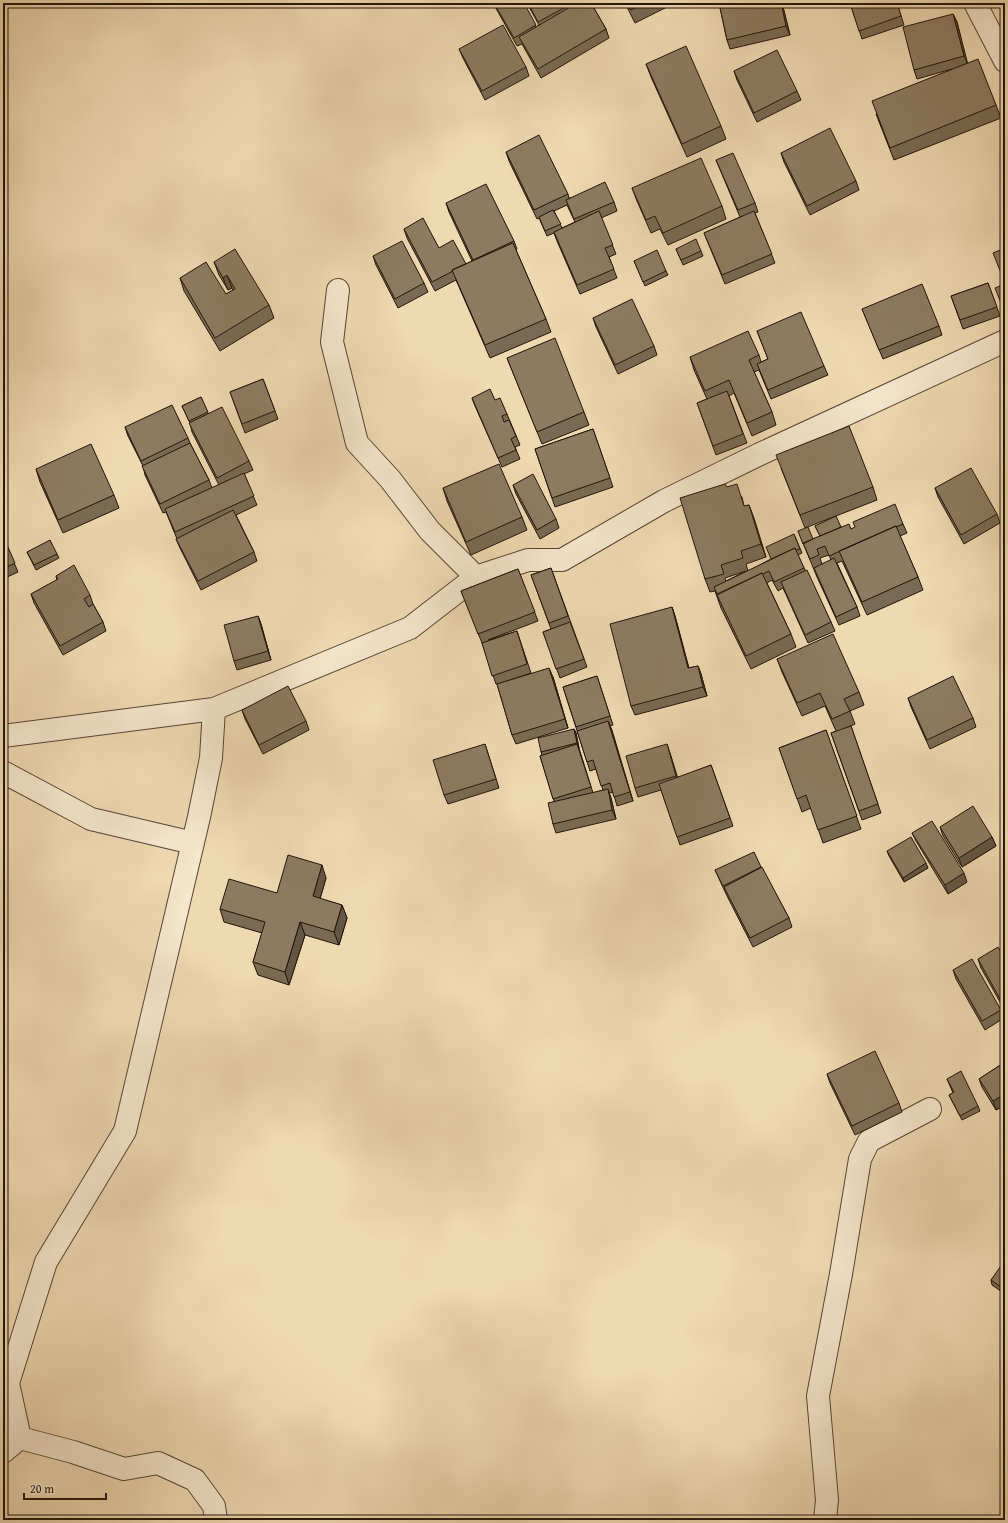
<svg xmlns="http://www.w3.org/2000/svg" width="1008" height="1523" font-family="'Gentium Book Plus',serif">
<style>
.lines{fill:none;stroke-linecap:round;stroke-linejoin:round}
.minor-casing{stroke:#554634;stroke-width:24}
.minor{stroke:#f5e6cc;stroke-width:22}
.wall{fill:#796a53;stroke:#22150a;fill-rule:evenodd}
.shaded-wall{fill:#635644;stroke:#22150a}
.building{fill:#8d7b61;stroke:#22150a}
</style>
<rect width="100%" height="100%" fill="#efd9b1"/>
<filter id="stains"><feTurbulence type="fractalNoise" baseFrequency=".005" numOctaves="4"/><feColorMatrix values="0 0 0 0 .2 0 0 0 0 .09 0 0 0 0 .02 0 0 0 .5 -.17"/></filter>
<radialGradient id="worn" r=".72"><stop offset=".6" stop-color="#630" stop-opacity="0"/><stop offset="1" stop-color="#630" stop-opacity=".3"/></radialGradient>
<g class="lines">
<defs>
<path id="minor" d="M975 3 1005 61
M338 290 332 342 357 443 390 479 430 531 476 577
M3 736 214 709
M3 772 91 819 193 843
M8 1383 20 1438
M3 1399 46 1262 125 1131 199 817 211 758 214 709 410 628 476 577 528 560H562L664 501 760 454 1005 341
M3 1452 20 1438 73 1452 124 1469 158 1463 195 1480 214 1506 216 1520
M825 1520 827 1500 818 1396 841 1274 860 1159 869 1141 930 1109"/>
</defs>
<use href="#minor" class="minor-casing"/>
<use href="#minor" class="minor"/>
</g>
<path class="wall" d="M493 3H591L606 29 609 38 541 78 522 44 517 46ZM528 5 539 25 536 27 525 6Z
M625 3H675L635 23Z
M719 3H782L790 35 730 49 727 40Z
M850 3H897L904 25 862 39Z
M953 14 957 22 967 63 996 105 1001 118 894 160 876 114 952 69 917 79 914 70Z
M459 49 526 67 529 76 485 100 463 58Z
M646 64 721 126 726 139 687 157 651 77Z
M734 71 797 91 801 100 757 122 737 80Z
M506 152 568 194 569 198 614 202 617 211 601 218 616 254 609 257 617 278 580 294 557 241 554 233 547 236 539 218 537 219 509 161ZM567 205 575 222 562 228 554 211Z
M781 153 856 181 859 190 810 215 784 162Z
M716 160 755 203 758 212 755 213 775 263 725 284 704 233 740 217Z
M632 188 722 206 726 219 668 245 660 229 651 233 637 201Z
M446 203 514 241 517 249 516 250 546 319 551 332 490 358 456 280 435 291 407 238 404 229 466 264 472 261 449 212Z
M676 249 701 251 703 256 683 265Z
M373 256 424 283 428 292 398 308 376 265Z
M634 261 666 271 668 275 645 286Z
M214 262 269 305 274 318 220 351 184 291 180 278 226 294 233 290 232 288 228 290 219 275Z
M988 283 1000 316 963 329 951 296Z
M862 309 939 326 942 335 883 359Z
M593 318 654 346 657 355 618 374 596 327Z
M757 331 824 366 828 375 771 399 759 370 754 372 772 412 776 425 752 436 734 393 729 396 747 443 716 455 697 403 707 399 694 370 690 357 759 355 761 362 768 359Z
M507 358 584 412 589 425 542 444Z
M263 379 278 419 245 433 230 392Z
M201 397 208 413 249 461 253 470 244 474 257 505 236 515 254 552 257 561 201 590 180 548 176 539H177L166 512 163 513 145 475 143 466 128 436 125 427 188 438 190 443 209 480 212 488 219 485 192 432 190 423 182 406Z
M472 398 495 400 507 414 520 445 515 447 520 459 502 467 475 406Z
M593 429 613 487 555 507 535 449Z
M781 468 873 487 877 500 805 528Z
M36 469 114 495 119 508 63 533 40 482Z
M513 485 556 519 559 528 540 539 516 494Z
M727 487 742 497 744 506 749 505 766 557 746 564 748 571 771 559 794 534 802 553 798 555 805 570 831 622 835 631 808 643 783 588 778 591 772 580 767 583 791 634 796 647 751 669 721 608 715 591 710 592 705 579ZM746 571 726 581 725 578Z
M443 488 522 517 527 530 471 555 447 501Z
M935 488 997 514 1000 523 964 544 938 497Z
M903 524 907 533 900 536 918 577 923 590 867 615 842 561 837 563 857 607 860 616 839 625 817 577 798 531 813 539 820 536 815 526 841 527 851 529ZM829 555 831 560 822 564 820 558Z
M3 536 18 572 3 579Z
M27 552 57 554 59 558 36 570Z
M551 568 587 667 560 678 543 632 551 629 531 575Z
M518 569 538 621 488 640 517 631 531 673 498 684 553 677 568 728 516 744 512 735 497 684H496L482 643 461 591Z
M56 576 90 595 93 604 103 622 106 631 63 655 34 603 31 594 57 580Z
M672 607 675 616 689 668 698 666 701 674 707 696 635 715 631 706Z
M258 616 261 624 271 660 237 670 234 661Z
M777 659 859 692 864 705 850 711 855 724 847 728 851 726 881 813 862 820 831 733 836 731 825 706 802 716 782 672Z
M597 676 613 725 610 726 633 801 617 806 613 792 609 793 611 798 616 819 556 833 553 824 554 801 540 756 542 755 541 752 574 729 576 733 579 748 593 793 603 790 596 769 590 771 563 687Z
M908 698 973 718 976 727 930 749 911 707Z
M242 710 306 721 309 730 263 754 245 719Z
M826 730 861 829 823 843 811 808 802 812 779 748Z
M485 744 499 788 448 804 444 795Z
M670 753 677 778 711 765 733 826 680 845 661 790 638 797 635 788Z
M940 827 992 837 996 846 962 867 943 836Z
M912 833 967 882 948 894 916 841Z
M887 851 928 868 904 882 889 856Z
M761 867 789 918 792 927 753 947 727 896 715 870Z
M326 878 320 899 342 905 347 918 339 945 305 935 289 985 258 975 253 962 262 933 224 922 220 909 277 893Z
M978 959H1005V1011L981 968Z
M953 970 1001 1010 1004 1018 985 1030 956 979Z
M1005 1062V1105L996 1110 982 1087 979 1079Z
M827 1074 899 1103 902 1112 855 1135 830 1083Z
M947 1079 978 1106 980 1111 962 1120 951 1099 949 1095 953 1093Z
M1005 1265V1294L992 1285 991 1280Z"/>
<path class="shaded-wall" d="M781 3H782L790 35 786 26Z
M953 14 957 22 968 65 964 56Z
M227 275 232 288 228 290 223 278Z
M749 505 754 518 766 557 761 544Z
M672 607 675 616 691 677 688 668Z
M258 616 261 624 271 660 268 651Z
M698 666 701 674 707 696 703 687Z
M549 668 553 677 568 728 565 719Z
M608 721 612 730 633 801 630 792Z
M574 729 576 733 579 748 577 743Z
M667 744 670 753 680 785 676 776Z
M608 789 611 798 616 819 612 810Z
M992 837 996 846 962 867 959 858Z
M926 863 928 868 904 882 903 878Z
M322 865 326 878 317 909 313 896Z
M964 873 967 882 948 894 945 885Z
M342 905 347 918 339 945 334 932Z
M300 922 305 935 289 985 285 972Z
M1005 1094V1105L996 1110 993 1101Z"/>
<path class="building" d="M494 3H524L536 25 514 38Z
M528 3H573L538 22Z
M577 3H591L606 29 538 69 519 37Z
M627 3H645L631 10Z
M719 3H781L786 26 727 40Z
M850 3H897L901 16 859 31Z
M953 14 964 56 914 70 903 27Z
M503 25 526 67 482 91 459 49Z
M686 46 721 126 682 144 646 64Z
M777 50 797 91 754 113 734 71Z
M978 59 996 105 890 148 872 101Z
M830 128 856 181 807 206 781 153Z
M539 135 568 194 534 210 506 152Z
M733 153 755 203 738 210 716 160Z
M701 158 722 206 663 233 655 216 646 220 632 188Z
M605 182 614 202 574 219 566 200Z
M486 184 514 241 473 260 446 203Z
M553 210 561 224 545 231 539 217Z
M599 211 613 245 605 248 614 269 577 285 554 232Z
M754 211 772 254 722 275 704 233Z
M423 218 439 248 453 240 466 264 452 270 453 271 432 282 404 229Z
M696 239 701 251 681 260 676 249Z
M402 241 424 283 395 299 373 256Z
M513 243 546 319 485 345 452 270Z
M1005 248V283L993 253Z
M235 249 269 305 215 338 180 278 206 262 226 294 235 289 227 275 223 278 214 262Z
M657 250 666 271 643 282 634 261Z
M988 283 997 307 960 320 951 296Z
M922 284 939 326 879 350 862 309Z
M1005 284V313L995 288Z
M632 299 654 346 615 365 593 318Z
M801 312 824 366 768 390 757 364 768 359 757 331Z
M748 331 759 355 749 360 772 412 747 423 729 380 705 391 690 357Z
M555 338 584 412 537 432 507 358Z
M263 379 275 411 242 424 230 392Z
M490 389 495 400 500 398 507 414 502 416 504 422 509 420 516 436 511 439 516 450 498 458 472 398Z
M727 391 743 434 713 446 697 403Z
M201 397 208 412 189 421 182 406Z
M172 405 188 438 141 461 125 427Z
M222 407 249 461 217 478 189 423Z
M849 426 873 487 800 515 776 455Z
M593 429 610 478 552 498 535 449Z
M190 443 209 480 160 504 142 466Z
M91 444 114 495 58 520 36 469Z
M499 464 522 517 466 542 443 488Z
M971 468 997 514 961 535 935 488Z
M244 473 254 496 175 532 165 509Z
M533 474 556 519 537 530 513 485Z
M725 484 727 487 737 484 744 506 749 505 761 544 741 551 743 558 721 565 724 574 705 579 680 498Z
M895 504 903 524 896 527V526L829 556 825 546 817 549 819 555 810 559 803 543 849 524 851 529 855 527 853 522Z
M233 510 254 552 198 581 176 539Z
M836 516 841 527 820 536 815 526Z
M896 526 918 577 862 602 839 551Z
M808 527 813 539 803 544 798 531Z
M794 534 800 549 796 550 795 548 771 559 766 547Z
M3 536 15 563 3 569Z
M50 540 57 554 34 565 27 552Z
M795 548 804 568 774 582 769 571 763 574 762 573 717 594 714 587Z
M834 558 857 607 836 617 814 568Z
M74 565 90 595 84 599 89 607 93 604 103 622 60 646 31 594 58 579 56 576Z
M551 568 568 616 549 623 531 575Z
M518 569 535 612 478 634 461 591Z
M807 570 831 622 805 635 781 582Z
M762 573 791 634 746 656 717 595Z
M672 607 688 668 698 666 703 687 631 706 610 624Z
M258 616 268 651 234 661 224 625Z
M570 622 584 659 556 669 543 632Z
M517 631 527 664 492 676 482 643Z
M833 634 859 692 844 699 850 711 832 719 820 693 797 703 777 659Z
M549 668 565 719 512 735 497 684Z
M597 676 610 716 576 727 563 687Z
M953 676 973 718 927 740 908 698Z
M288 686 306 721 259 745 242 710Z
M608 721 630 792 614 797 610 783 601 786 593 760 587 762 577 731Z
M851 726 878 804 859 811 831 733Z
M574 729 577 743 541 752 538 738Z
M826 730 857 816 818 830 806 795 797 799 779 748Z
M485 744 496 779 444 795 433 760Z
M577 744 591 787 553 799 540 756Z
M667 744 676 776 635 788 626 756Z
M711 765 730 818 677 837 659 784Z
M608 789 612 810 553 824 548 803Z
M973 806 992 837 959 858 940 827Z
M932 821 964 873 945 885 912 833Z
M911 837 926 863 903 878 887 851Z
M754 852 761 867 723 886 715 870Z
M288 855 322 865 313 896 342 905 334 932 300 922 285 972 253 962 265 922 220 909 229 879 277 893Z
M762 867 789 918 750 938 724 887Z
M998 947 1005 959V1008L978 959Z
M972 959 1001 1010 982 1021 953 970Z
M875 1051 899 1103 852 1126 827 1074Z
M1005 1062V1094L993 1101 979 1079Z
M961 1071 978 1106 960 1116 949 1095 954 1092 947 1079Z
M1003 1263 1005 1265V1290L991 1280Z"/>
<rect width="1008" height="1523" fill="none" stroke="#efd9b1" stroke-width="16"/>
<rect x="4" y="4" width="1000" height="1515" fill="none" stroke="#22150a" stroke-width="2"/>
<rect x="8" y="8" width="992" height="1507" fill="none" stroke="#22150a"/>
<path d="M24 1493v6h82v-6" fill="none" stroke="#22150a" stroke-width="2"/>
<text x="30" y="1493" font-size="12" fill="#22150a" stroke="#f5e6cc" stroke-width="3" paint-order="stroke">20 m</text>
<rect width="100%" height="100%" filter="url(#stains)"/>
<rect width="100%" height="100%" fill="url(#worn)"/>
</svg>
